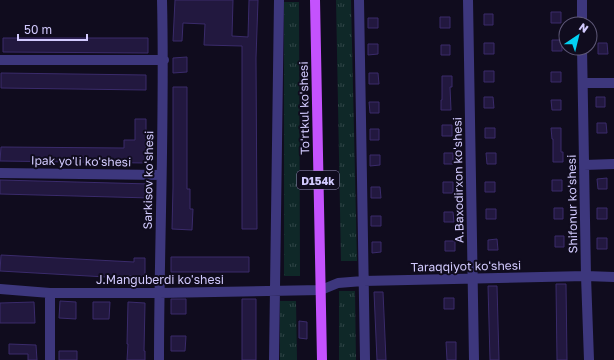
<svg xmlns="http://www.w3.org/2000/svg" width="614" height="360" font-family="'Golos Text',sans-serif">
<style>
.grass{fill:url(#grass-tufts)}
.building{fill:#22183f;stroke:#3a2b6b}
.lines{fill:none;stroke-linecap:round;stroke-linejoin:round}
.minor{stroke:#3d377d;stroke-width:10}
.major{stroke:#c452fd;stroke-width:10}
.labels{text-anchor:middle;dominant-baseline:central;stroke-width:4;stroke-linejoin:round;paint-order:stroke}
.shield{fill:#100c1e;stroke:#9891bb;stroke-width:1}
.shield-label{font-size:11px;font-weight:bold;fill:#d2cafe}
.street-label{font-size:12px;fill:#d2cafe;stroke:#100c1e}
</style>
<defs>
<pattern id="grass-tufts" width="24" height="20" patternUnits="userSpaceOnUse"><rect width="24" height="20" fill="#0f2828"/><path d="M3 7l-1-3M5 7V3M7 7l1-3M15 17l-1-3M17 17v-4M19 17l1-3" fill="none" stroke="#314648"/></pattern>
</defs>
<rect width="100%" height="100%" fill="#100c1e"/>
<path class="grass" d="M336 0H351L357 261H341Z
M284 2H299L300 276H284Z
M339 291H355L356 360H339Z
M280 301H296L297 360H280Z"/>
<path class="building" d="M175 0H233L232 36 248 37 249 0H258L256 58 257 229H242V46L204 45 205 24 183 23 182 41H173Z
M551 12H561V23H551Z
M484 14H493V25H484Z
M440 17H450V28H440Z
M368 18H378V28H368Z
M3 38H148V53L3 52Z
M552 40H562V51H552Z
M484 43H494V54H484Z
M598 43H607L608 54H598Z
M368 44H378V54L368 55Z
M441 45H450V55H441Z
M187 57V72L173 73V58Z
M484 71H494V82H484Z
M551 72H561V82H551Z
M1 73 146 75V90L1 88Z
M369 73H378L379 84H369Z
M442 76H452V87H450L451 110H441V100H442Z
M173 87H187V189H190V209H193L192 230 172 229 173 187Z
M484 97H493L494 108H484Z
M596 97H605V107H596Z
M551 100H561V110H552Z
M369 102H379V113H370Z
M135 119H146V163L0 161 1 147 124 148V140H135Z
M597 123H606L607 133H597Z
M442 125H452V136H442Z
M485 128H495V138H485Z
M551 128H561V152H563V162H553V139H552Z
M370 129H379V140H370Z
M444 153H453V164H444Z
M486 153H496V164H487Z
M370 155H380V165L370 166Z
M607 178V189H598L597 179Z
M0 180 151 184V198L0 194Z
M552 180H562V191H552Z
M443 182H453V193H443Z
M485 182H495V192H485Z
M371 187H380L381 198H371Z
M554 208H563V219H554Z
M597 208H607V219H597Z
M486 209H496V219H486Z
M444 212H453L454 222H444Z
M371 216H381V226H371Z
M555 236H564V247H555Z
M597 238H607V249H597Z
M497 239 498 250H488V240Z
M445 241H455V251H445Z
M372 242H381V252L372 253Z
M1 255 134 262V258H145V276H124V278L0 271Z
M171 257H249V272H171Z
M556 284H566L567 360H557Z
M488 286H497L499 360H490Z
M374 292H383L386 360H377Z
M444 298H454V309H444Z
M171 299H186V314H171Z
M242 299H256V360H242Z
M60 301 76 302V319L59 318Z
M34 302 35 323H0V303Z
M93 302H110L109 319H93Z
M128 302 145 303 144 351H145V360H127L128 344H127Z
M299 321 307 322V339L299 338Z
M171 336H186L185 351H171Z
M446 342H456V360H447Z
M9 344 36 345 37 360H28V354H9Z
M59 351H77V360H59Z"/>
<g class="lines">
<path class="minor" d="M359 0 365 360
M468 0 474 360
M582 0V24
M582 48 586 276 589 360
M0 60H164
M583 83H614
M584 165 614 164
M0 173 161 175
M0 289 50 293H159L321 290 338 283 363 281 586 276 614 277
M50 360V293
M159 360C159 240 165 120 162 0
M274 360 279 0"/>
<path class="major" d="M315 0 322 360"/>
</g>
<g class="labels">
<rect class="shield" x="297" y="171" width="42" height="18" rx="3"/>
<g class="shield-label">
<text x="318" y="180">D154k</text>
</g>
<g class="street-label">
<text transform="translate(304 108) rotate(-91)">To'rtkul ko'shesi</text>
<text transform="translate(81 161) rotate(1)">Ipak yo'li ko'shesi</text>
<text transform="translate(148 180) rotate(-89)">Sarkisov ko'shesi</text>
<text transform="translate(458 180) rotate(-91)">A.Baxodirxon ko'shesi</text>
<text transform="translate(572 204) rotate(-91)">Shifonur ko'shesi</text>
<text transform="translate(466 266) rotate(-1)">Taraqqiyot ko'shesi</text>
<text x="160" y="279">J.Manguberdi ko'shesi</text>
</g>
</g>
<g transform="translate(578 36) rotate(35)"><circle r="19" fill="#100c1e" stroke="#5e5878"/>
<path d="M0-3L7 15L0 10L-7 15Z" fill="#02d1f2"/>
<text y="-6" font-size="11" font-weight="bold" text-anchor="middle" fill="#d2cafe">N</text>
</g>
<path d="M18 34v6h69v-6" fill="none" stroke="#d2cafe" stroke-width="2"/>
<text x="24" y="34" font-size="12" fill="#d2cafe" stroke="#100c1e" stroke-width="3" paint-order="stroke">50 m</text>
</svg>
